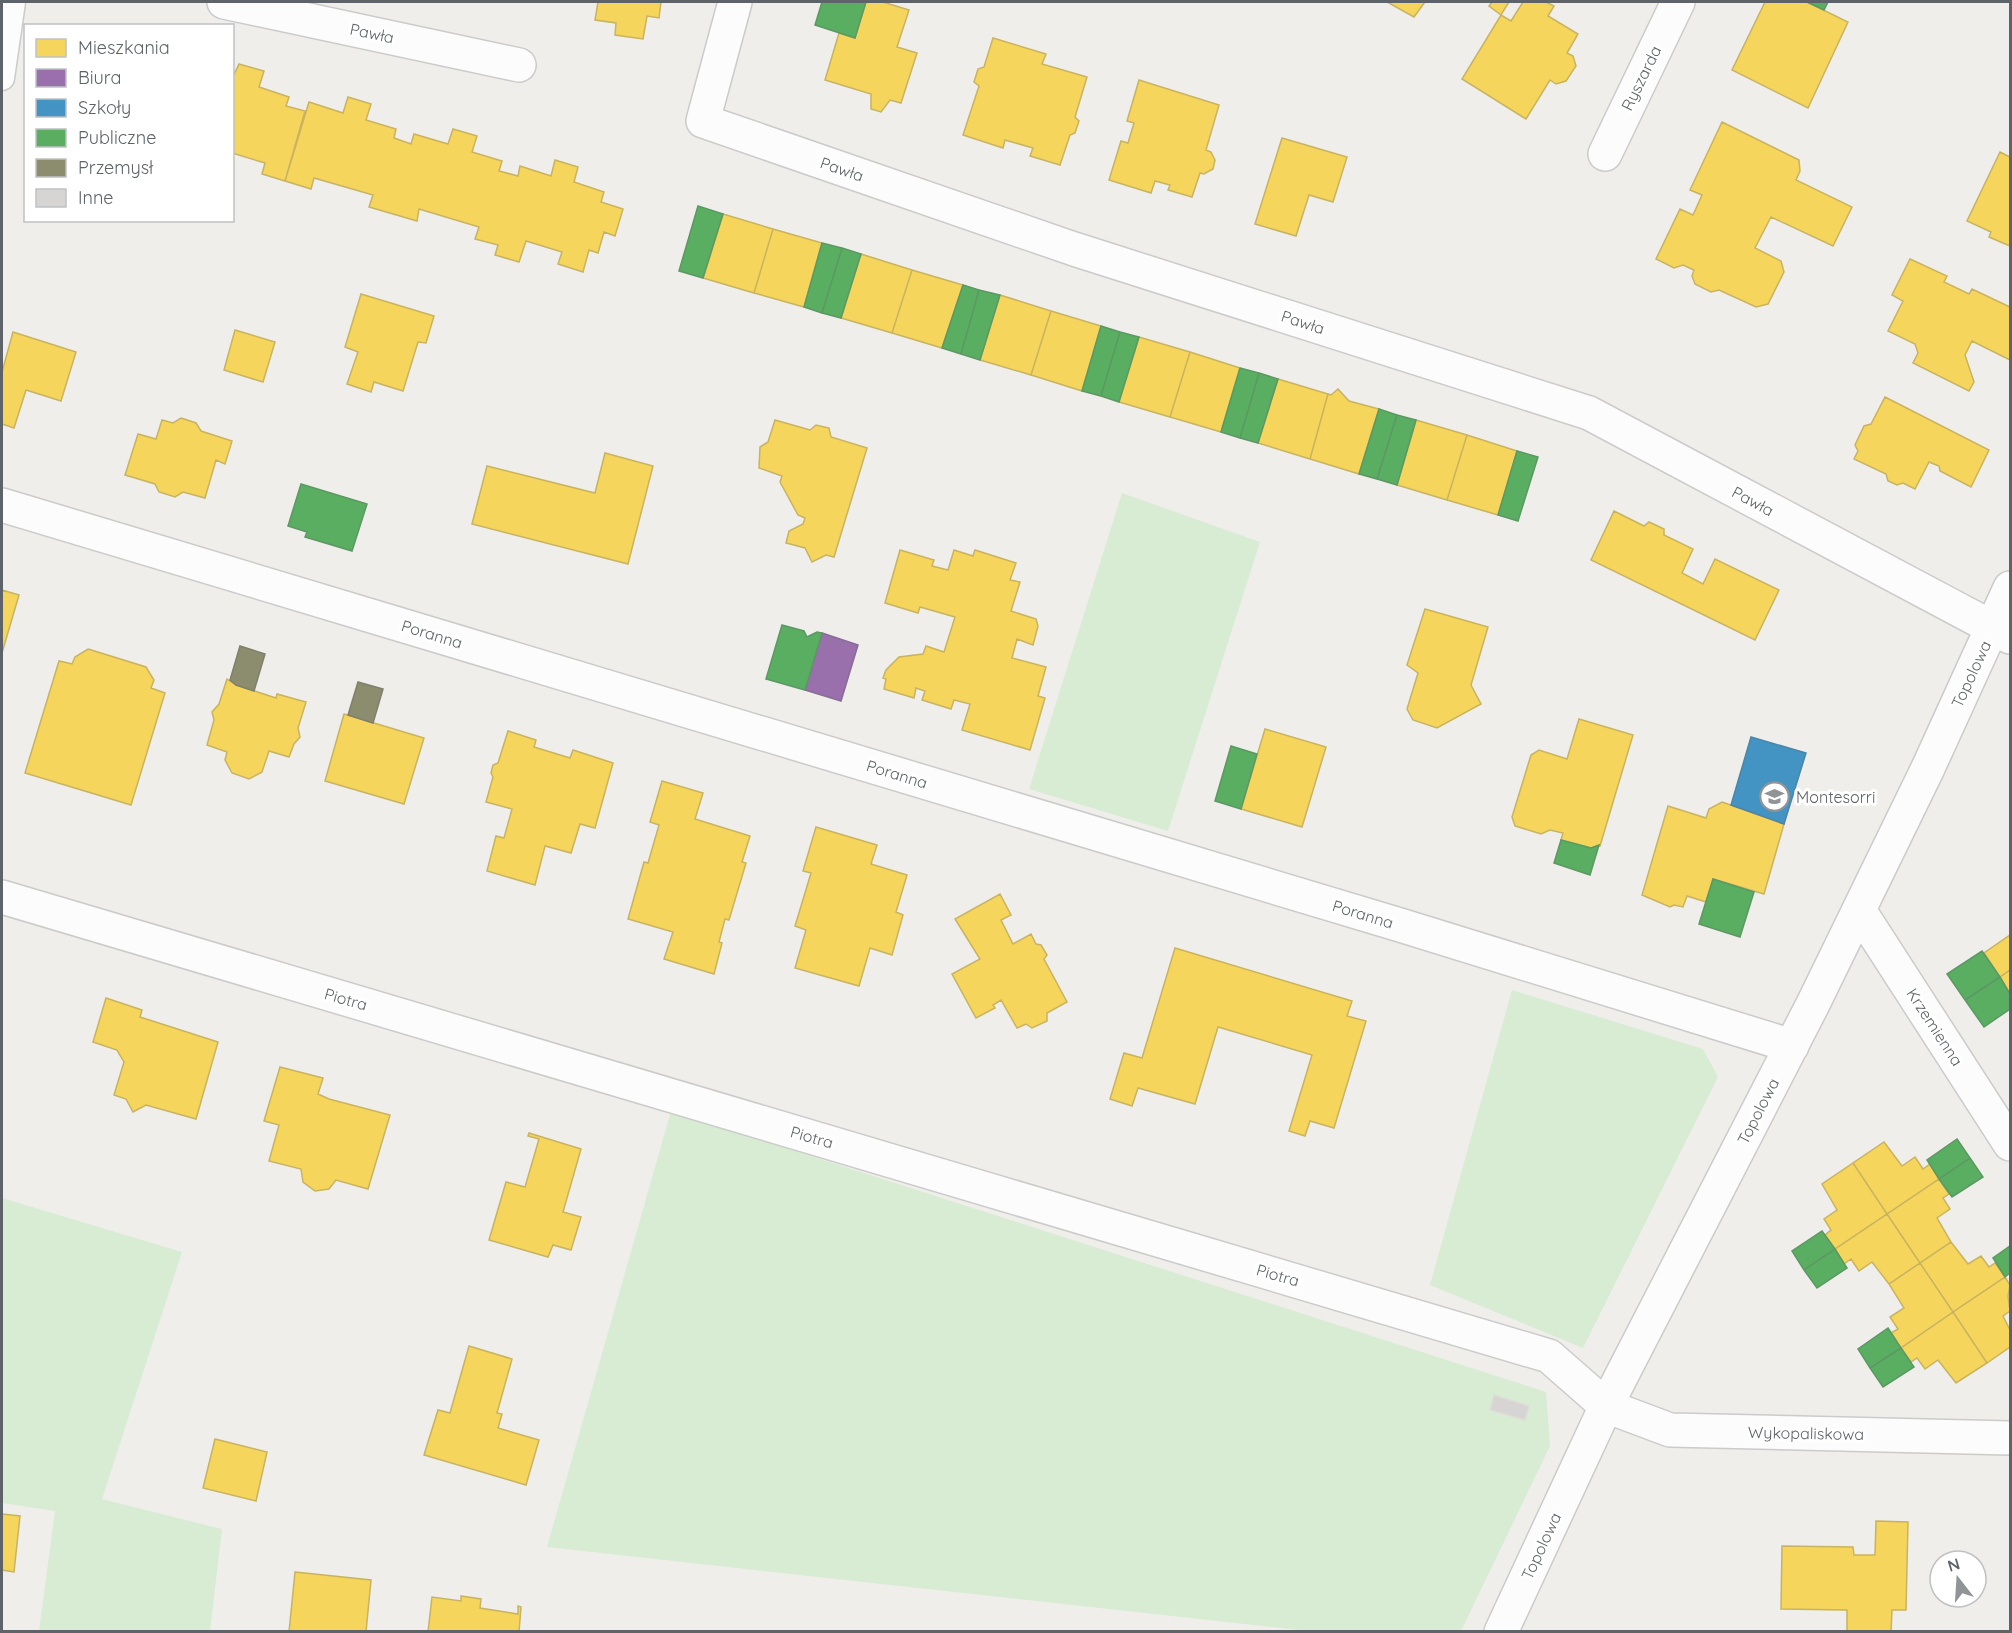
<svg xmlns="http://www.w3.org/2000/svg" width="2012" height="1633" font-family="Quicksand,sans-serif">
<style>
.green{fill:#d7ecd3}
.homes{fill:#f6d55c;stroke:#c8b360;stroke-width:1.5}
.offices{fill:#9970ab;stroke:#876c97;stroke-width:1.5}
.schools{fill:#4393c3;stroke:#4b85a8;stroke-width:1.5}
.public{fill:#5aae61;stroke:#5b9863;stroke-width:1.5}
.industry{fill:#8c8c6e;stroke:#7e806c;stroke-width:1.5}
.building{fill:#d7d5d3;stroke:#dedcd8;stroke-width:1.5}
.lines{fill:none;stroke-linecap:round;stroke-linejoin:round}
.lane-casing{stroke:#cbcbcb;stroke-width:27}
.street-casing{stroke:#cbcbcb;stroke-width:36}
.lane{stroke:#fdfcfc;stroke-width:24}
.street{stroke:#fdfcfc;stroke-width:33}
.labels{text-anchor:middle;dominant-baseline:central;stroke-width:6;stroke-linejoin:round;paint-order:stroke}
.street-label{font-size:16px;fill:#5e6369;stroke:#fff}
.poi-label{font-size:16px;fill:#5e6369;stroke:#fff;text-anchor:start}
</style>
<rect width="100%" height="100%" fill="#efeeea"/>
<path class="green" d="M1122 493 1260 542 1168 831 1029 789Z
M1512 990 1703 1049 1718 1077 1583 1348 1430 1285Z
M671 1111 1546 1392 1550 1446 1461 1631H1309L547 1547Z
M2 1198 182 1252 102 1499 222 1529 210 1631H39L55 1511 2 1503Z"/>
<path class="homes" d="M598 2H661L659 18 647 16 643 39 615 35 616 23 595 20Z
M866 2H883L909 10 897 47 917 53 901 103 890 100 881 112 871 109V94L825 80 839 33 855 38Z
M1387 2H1425L1414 17Z
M1492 2H1509L1501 15 1489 6Z
M1523 2H1546L1554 6 1548 16 1578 34 1567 53 1573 56 1576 66 1566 81 1556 84 1550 80 1526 119 1462 79 1501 15 1511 21Z
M1765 2H1807L1848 22 1808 108 1732 70Z
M993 38 1046 54 1042 64 1087 77 1075 117 1079 121 1075 133 1070 135 1060 165 1030 156 1033 148 1005 140 1003 148 963 135 979 86 974 82 978 69 984 67Z
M239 64 264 71 259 87 289 97 286 106 305 111 285 181 262 174 265 163 232 153V79Z
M1139 80 1219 105 1206 150 1211 152 1215 160 1213 169 1204 174 1200 173 1192 197 1168 190 1170 185 1155 181 1151 193 1109 180 1121 141 1128 143 1134 123 1127 121Z
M348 97 371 104 366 120 396 129 394 138 411 144 414 134 448 144 453 129 477 136 472 152 502 161 499 171 518 176 520 166 551 176 555 160 578 167 574 182 604 192 601 202 623 209 615 236 604 232 598 253 589 250 583 272 558 264 562 252 526 241 519 262 495 255 498 245 475 239 479 227 419 209 417 221 369 207 373 195 314 178 311 189 285 181 309 102 343 113Z
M1722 122 1799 160 1800 171 1796 180 1852 207 1833 246 1771 217 1755 248 1781 261 1784 272 1768 304 1756 307 1719 290 1711 292 1695 284 1692 276 1694 270 1683 265 1674 268 1656 259 1680 209 1693 215 1702 195 1690 190Z
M1282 138 1347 157 1333 202 1309 195 1296 236 1255 224Z
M2000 152 2010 157V246L1989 237 1991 232 1967 221Z
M723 214 773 229 754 293 703 278Z
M773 229 822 243 804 307 754 293Z
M861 254 912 270 892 333 841 318Z
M1910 259 1947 276 1944 282 1969 294 1972 289 2010 307V360L1972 341 1965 355 1974 382 1969 391 1913 363 1918 353 1915 344 1888 331 1903 301 1892 295Z
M912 270 963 285 942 348 892 333Z
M361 294 434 316 426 343 418 342 403 391 374 382 371 392 347 384 358 352 345 347Z
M1000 295 1051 311 1031 375 980 360Z
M1051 311 1101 326 1082 391 1031 375Z
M235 330 275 342 263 382 224 370Z
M13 332 76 352 61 401 26 390 14 428 2 424V372Z
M1139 337 1190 352 1170 417 1119 402Z
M1190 352 1240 368 1221 432 1170 417Z
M1278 379 1328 394 1310 459 1258 443Z
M1338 389 1349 401 1379 409 1359 474 1310 459 1328 394 1331 395Z
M1885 397 1989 450 1971 487 1940 471 1939 466 1929 462 1915 489 1903 483 1897 485 1888 481 1886 474 1854 459 1858 451 1855 445 1864 426 1871 424Z
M181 418 196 423 201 431 232 441 225 464 216 460 205 498 183 492 175 497 159 492 155 484 125 475 138 434 156 439 162 420 173 423Z
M775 420 810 430 816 425 829 428 831 437 867 448 834 557 826 555 812 562 805 548 786 543 789 531 803 524 805 518 798 515 780 482 782 476 759 468 760 447 768 442Z
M1416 420 1467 435 1447 500 1397 485Z
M1467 435 1517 451 1498 515 1447 500Z
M605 453 653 466 628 564 472 524 487 466 595 493Z
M1614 511 1644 526 1649 522 1664 529V535L1693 549 1682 573 1703 584 1715 559 1779 590 1755 640 1591 560Z
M900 550 934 560 932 566 948 570 954 550 973 556 975 550 1016 563 1010 580 1020 582 1011 611 1036 619 1038 626 1033 645 1017 639 1012 658 1046 667 1038 696 1045 698 1030 750 962 730 970 704 954 700 951 709 922 700 925 691 916 688 914 698 884 689 886 679 883 678 886 670 899 657 923 654 926 646 944 652 955 617 920 607 918 613 885 603Z
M2 590 19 595 2 653Z
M1425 609 1488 627 1471 685 1481 704 1437 728 1413 720 1407 709 1418 673 1407 665Z
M88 649 146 667 154 680 151 688 165 693 131 805 25 773 59 661 72 664 75 657Z
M227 679 236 685 276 698 277 694 306 702 298 728 300 737 294 744 289 757 269 751 262 772 249 779 232 773 225 760 227 752 207 745 214 720 212 712 219 704Z
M344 714 424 738 404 804 325 781Z
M1579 719 1633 735 1600 846 1591 848 1561 840 1563 833 1550 830 1541 834 1515 826 1512 817 1531 755 1539 750 1567 759Z
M1265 729 1326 747 1302 827 1241 809Z
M508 731 536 740 534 747 570 758 573 750 613 763 595 828 580 824 571 853 545 846 535 885 487 871 496 836 504 838 512 809 486 802 493 777 491 773 493 765 498 763Z
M662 781 703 793 695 819 750 836 742 862 746 863 729 920 725 919 719 942 722 943 714 974 664 959 673 932 628 919 644 862 648 863 659 825 650 822Z
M1722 802 1784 824 1764 894 1713 879 1706 902 1687 896 1683 907 1674 905 1670 907 1642 895 1668 806 1706 818 1709 809Z
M816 827 877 845 871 864 907 875 896 912 903 915 892 955 870 948 859 986 795 968 806 930 795 926 811 873 803 871Z
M1000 894 1011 915 1001 920 1013 944 1031 934 1036 944 1041 945 1047 955 1044 959 1067 1002 1047 1013V1021L1032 1028 1026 1024 1017 1028 1001 1000 993 1005 995 1008 976 1018 952 974 980 959 955 919Z
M2010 935V970L2000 977 1984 953Z
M1175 948 1352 1001 1347 1016 1366 1021 1334 1128 1310 1121 1305 1136 1289 1131 1312 1055 1218 1027 1195 1104 1138 1088 1132 1106 1110 1099 1124 1053 1142 1058Z
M2010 970V994L2000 977Z
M106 998 142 1010 140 1017 218 1042 196 1119 146 1105 133 1112 126 1099 114 1095 124 1062 117 1050 93 1042Z
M280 1067 323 1078 318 1094 329 1099 390 1115 368 1189 336 1180 329 1189 315 1191 303 1182 301 1169 269 1161 279 1125 264 1121Z
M529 1133 581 1149 563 1212 581 1217 571 1250 553 1245 548 1257 489 1240 506 1182 525 1187 539 1139 528 1136Z
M1884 1142 1902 1166 1915 1157 1923 1169 1930 1164 1939 1179 1887 1214 1853 1163Z
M1853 1163 1887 1214 1835 1249 1825 1235 1831 1230 1824 1219 1837 1210 1822 1184Z
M1939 1179 1949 1194 1943 1198 1950 1209 1937 1218 1951 1242 1920 1263 1887 1214Z
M1887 1214 1920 1263 1889 1284 1872 1262 1859 1271 1851 1259 1844 1264 1835 1249Z
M1951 1242 1968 1264 1981 1256 1989 1267 1995 1263 2005 1277 1953 1312 1920 1263Z
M1920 1263 1953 1312 1901 1348 1891 1333 1898 1329 1890 1317 1904 1308 1889 1284Z
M2005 1277 2010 1285 2008 1296 2010 1311 2003 1316 2010 1330V1347L1987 1363 1953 1312Z
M1953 1312 1987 1363 1956 1383 1938 1360 1925 1369 1917 1358 1911 1362 1901 1348Z
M469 1346 512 1359 497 1413 502 1414 498 1428 539 1440 526 1485 424 1455 438 1410 450 1413Z
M215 1439 267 1452 256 1501 203 1488Z
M2 1514 20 1516 14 1572 2 1570Z
M1876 1521 1908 1522 1906 1610H1892L1891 1632H1847V1610L1781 1609 1782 1546 1853 1547 1854 1555H1875Z
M295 1572 371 1580 366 1632H289Z
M461 1596 481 1599 480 1608 518 1614V1606L521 1607 519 1632H428L432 1597 461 1601Z"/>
<path class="offices" d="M822 633 858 645 841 701 805 690Z"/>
<path class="schools" d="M1751 737 1806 753 1784 824 1731 805Z"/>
<path class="public" d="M822 2H866L855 38 815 25Z
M1807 2H1828L1824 10Z
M698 206 723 214 703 278 679 271Z
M822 243 842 248 822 313 804 307Z
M842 248 861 254 841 318 822 313Z
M963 285 979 290 961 354 942 348Z
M979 290 1000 295 980 360 961 354Z
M1101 326 1120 332 1101 396 1082 391Z
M1120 332 1139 337 1119 402 1101 396Z
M1240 368 1259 373 1240 438 1221 432Z
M1259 373 1278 379 1258 443 1240 438Z
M1379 409 1397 415 1377 479 1359 474Z
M1397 415 1416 420 1397 485 1377 479Z
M1517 451 1538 457 1518 521 1498 515Z
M301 484 367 504 352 551 305 537 307 532 288 526Z
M782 625 804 631 807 637 817 632 822 633 805 690 766 679Z
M1231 746 1257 754 1241 809 1215 801Z
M1561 840 1591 848 1599 845 1590 875 1554 863Z
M1713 879 1754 892 1740 937 1699 924Z
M1982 951 2000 977 1965 1000 1947 974Z
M2000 977 2010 994V1009L1984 1027 1965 1000Z
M1957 1139 1970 1158 1939 1179 1927 1160Z
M1970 1158 1983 1177 1952 1197 1939 1179Z
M1822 1231 1835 1249 1804 1270 1792 1251Z
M2010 1246V1273L2005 1277 1993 1258Z
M1835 1249 1847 1268 1817 1288 1804 1270Z
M1888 1328 1901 1348 1870 1368 1858 1349Z
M1901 1348 1914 1367 1883 1387 1870 1368Z"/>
<path class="industry" d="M240 646 265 654 254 691 236 685 230 680Z
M358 682 383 689 373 723 348 715Z"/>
<path class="building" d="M1494 1395 1529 1406 1525 1420 1490 1410Z"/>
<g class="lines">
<defs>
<path id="lane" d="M2 78 13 2"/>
<path id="street" d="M224 2 519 65
M735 2 703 121 1074 249 1589 413 2010 637
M1605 154 1678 2
M2 505 1400 925 1792 1046
M2 897 1549 1356 1606 1406 1670 1430 2010 1438
M1859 910 2010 1144
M1501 1632 1606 1406 1813 1004 1928 768 2010 588"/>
</defs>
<use href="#lane" class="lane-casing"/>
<use href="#street" class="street-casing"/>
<use href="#lane" class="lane"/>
<use href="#street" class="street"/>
</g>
<defs>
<symbol id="school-ring" viewBox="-11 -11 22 22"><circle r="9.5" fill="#fff" stroke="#919496" stroke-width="1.5"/><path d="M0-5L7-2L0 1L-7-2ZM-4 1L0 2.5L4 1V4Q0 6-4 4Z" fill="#919496"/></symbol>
</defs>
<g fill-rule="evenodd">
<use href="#school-ring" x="1758" y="780" width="33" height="33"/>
</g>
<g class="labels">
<g class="street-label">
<text transform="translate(372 33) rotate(12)">Pawła</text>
<text transform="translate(1641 78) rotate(-64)">Ryszarda</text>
<text transform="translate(842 169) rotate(19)">Pawła</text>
<text transform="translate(1303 322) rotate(18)">Pawła</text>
<text transform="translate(1753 501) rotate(28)">Pawła</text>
<text transform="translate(432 634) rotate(17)">Poranna</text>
<text transform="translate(1971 674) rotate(-65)">Topolowa</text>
<text transform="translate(897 774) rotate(17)">Poranna</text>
<text transform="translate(1363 914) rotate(17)">Poranna</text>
<text transform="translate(346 999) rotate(16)">Piotra</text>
<text transform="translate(1935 1027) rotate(57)">Krzemienna</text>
<text transform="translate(1758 1111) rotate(-63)">Topolowa</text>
<text transform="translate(812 1137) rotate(16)">Piotra</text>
<text transform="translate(1278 1275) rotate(16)">Piotra</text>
<text transform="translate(1806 1433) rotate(1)">Wykopaliskowa</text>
<text transform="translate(1541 1546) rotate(-65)">Topolowa</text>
</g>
<g class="poi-label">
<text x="1796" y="797">Montesorri</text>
</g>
</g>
<rect width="2012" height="1633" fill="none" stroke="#5e6369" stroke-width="6"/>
<rect x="24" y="24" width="210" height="198" fill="#ffffff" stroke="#bfc1c3" stroke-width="1.5"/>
<rect x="36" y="39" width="30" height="18" fill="#f6d55c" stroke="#bfc1c3" stroke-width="1.5"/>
<text x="78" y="54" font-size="18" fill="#5e6369">Mieszkania</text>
<rect x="36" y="69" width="30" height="18" fill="#9970ab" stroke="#bfc1c3" stroke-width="1.5"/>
<text x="78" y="84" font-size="18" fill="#5e6369">Biura</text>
<rect x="36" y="99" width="30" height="18" fill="#4393c3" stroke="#bfc1c3" stroke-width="1.5"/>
<text x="78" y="114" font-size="18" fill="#5e6369">Szkoły</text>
<rect x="36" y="129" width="30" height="18" fill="#5aae61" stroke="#bfc1c3" stroke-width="1.5"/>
<text x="78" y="144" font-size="18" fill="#5e6369">Publiczne</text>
<rect x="36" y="159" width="30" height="18" fill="#8c8c6e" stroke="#bfc1c3" stroke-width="1.5"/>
<text x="78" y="174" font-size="18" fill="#5e6369">Przemysł</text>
<rect x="36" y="189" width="30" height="18" fill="#d7d5d3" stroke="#bfc1c3" stroke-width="1.5"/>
<text x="78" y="204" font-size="18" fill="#5e6369">Inne</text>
<g transform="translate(1958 1579) rotate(343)"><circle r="28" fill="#ffffff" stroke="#bfc1c3" stroke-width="1.5"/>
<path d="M0-4.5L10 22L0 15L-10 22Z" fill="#919496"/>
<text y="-9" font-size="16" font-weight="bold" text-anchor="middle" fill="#5e6369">N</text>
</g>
</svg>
